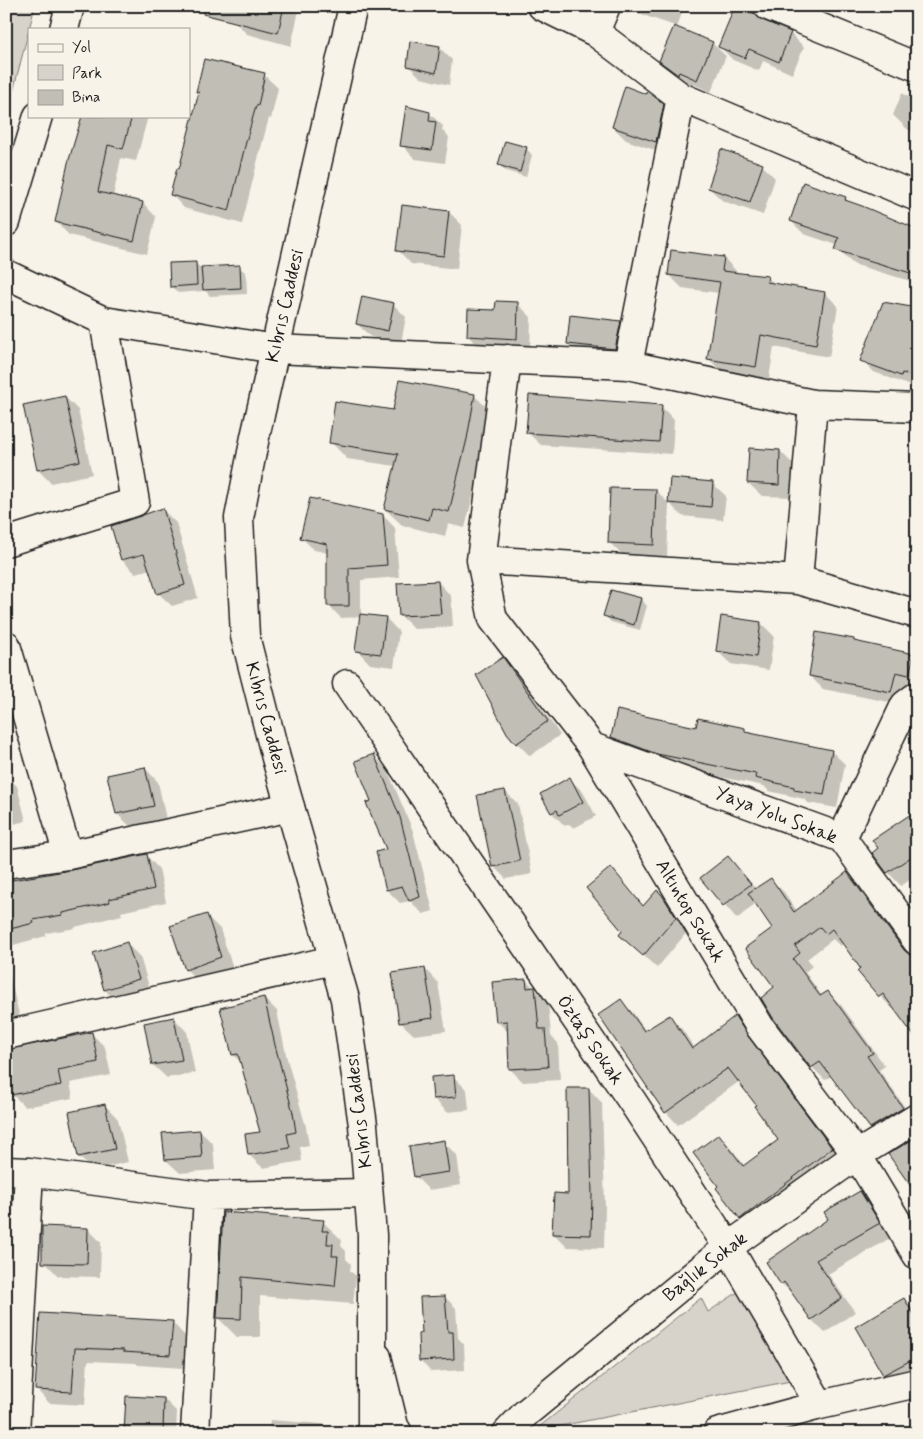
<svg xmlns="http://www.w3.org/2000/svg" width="923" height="1439" font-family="Mynerve,sans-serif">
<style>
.green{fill:#d7d3cb;stroke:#7a7874}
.shadow{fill:#0003}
.building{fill:#c0beb5;stroke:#1c1c1c}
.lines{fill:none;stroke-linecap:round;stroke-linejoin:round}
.minor-casing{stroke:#1c1c1c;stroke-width:31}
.major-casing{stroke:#1c1c1c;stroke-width:31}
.minor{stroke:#f7f3e8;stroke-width:28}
.major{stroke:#f7f3e8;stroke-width:28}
.labels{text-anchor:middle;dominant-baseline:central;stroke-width:4;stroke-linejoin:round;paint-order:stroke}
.street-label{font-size:19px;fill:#1c1c1c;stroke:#f7f3e8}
</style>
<rect width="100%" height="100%" fill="#f7f3e8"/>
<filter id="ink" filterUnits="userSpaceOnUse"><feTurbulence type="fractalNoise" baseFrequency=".02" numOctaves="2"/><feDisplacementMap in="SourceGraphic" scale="10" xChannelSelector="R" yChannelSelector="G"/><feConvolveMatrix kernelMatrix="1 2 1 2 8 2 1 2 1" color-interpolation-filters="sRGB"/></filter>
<g filter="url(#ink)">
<path class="green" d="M10 6H35L6 119V22Z
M744 1288 801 1379 534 1431 701 1298 708 1312Z"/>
<path class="shadow" d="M237 6H300L291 46 247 34 234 21Z
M631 6H684L677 28 712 43 726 56 711 92 693 84 692 87 674 74 661 61 675 26 637 13Z
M750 6H773L766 14 765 23 790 33 804 47 792 74 763 61 759 71 733 60 720 47 748 13Z
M439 47 452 60 449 85 421 78 408 65Z
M264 75 278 88 271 119 269 118 259 155 242 224 184 208 171 194 180 170 200 93 198 91Z
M902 93 917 102V133L907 129 893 115Z
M663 105 676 118 669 155 626 140 613 127Z
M429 113 443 126 442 130 449 137 445 163 415 159 402 145Z
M83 116H148L136 161 121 158 113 197 143 203 156 217 147 254 69 235 56 222Z
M526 148 532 155 526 177 506 171 499 165Z
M762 165 775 178 763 215 723 201 709 188Z
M845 198 850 203 917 231V283L853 264 839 250 840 246 804 234 791 221Z
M449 212 462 225 457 269 411 264 398 250Z
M724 258 737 272V273L767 277 775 284 825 293 838 306 829 357 774 347 769 379 722 372 708 358 719 293 682 288 669 275Z
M195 263 203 270 239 267 246 273 247 294 210 296 203 288V291L178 293 171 286Z
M393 304 406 317 401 343 371 337 357 324Z
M518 304 531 317 530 352 481 349 468 336 497 312Z
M917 309V385H914L913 387 874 372 862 360Z
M620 322 634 335 628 361 582 357 568 344Z
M474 395 491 412 483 456 465 528 448 524 445 536 402 525 385 509 396 466 347 459 331 442 394 411Z
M65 397 78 410 92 474 51 483 38 470Z
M661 406 674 420 672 454 541 445 527 432Z
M780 451 793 464 792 497 762 496 748 483Z
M712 483 726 496 723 520 682 516 669 503Z
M656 490 669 504 667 558 623 556 610 543Z
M163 510 176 523 198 598 172 606 158 593 151 569 135 573 122 560Z
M383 515 395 528 399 577 361 580V615L386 618 399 632 394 667 370 664 357 650 361 617 341 618 328 605V553L314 550 302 538Z
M438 582 451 596 453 627 414 629 401 616Z
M641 599 647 606 640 630 611 622 605 616Z
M761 623 774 636 769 670 731 664 717 651Z
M853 640 856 642 913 655 917 659V687L909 685 904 705 823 689 810 676Z
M503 659 516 672 560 735 530 756 517 743Z
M697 729H745L750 734 831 751 845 764 837 808 808 803 804 799 769 791 764 786 672 767 625 750 612 737Z
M373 755 387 769 413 831 433 911 423 914 410 901 400 903 387 890 388 850 372 801Z
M145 768 158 782 166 819 131 827 117 814Z
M6 776 17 786 26 821 9 825 11 832 6 833Z
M570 779 583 792 596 816 574 828 569 824 565 826 552 813 542 794Z
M505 791 518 804 532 874 506 879 493 866Z
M917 824V875L901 886 888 872 874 853Z
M146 855 159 869 166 902 121 912 122 915 75 927 76 928 46 933V936L6 947V882L71 872Z
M728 857 756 889 771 880 784 892 797 911 847 873 860 886 911 957 893 1009 880 996 844 943 840 946 833 939 807 959 812 966 805 972 822 996 828 992 841 1005 885 1066 879 1070 915 1122 884 1141 871 1128 833 1075 825 1080 812 1067 776 988 774 928 756 903 737 919 702 878Z
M610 869 644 907 662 896 675 909 688 931 657 968 620 935 624 931Z
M207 916 220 929 234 971 199 982 186 969Z
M127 944 140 957 151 993 118 1003 105 990Z
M6 961 23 1031 6 1037Z
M425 969 438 983 446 1031 414 1035 400 1022Z
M526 980 548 1002 551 1036 558 1043 560 1080 523 1082 510 1069 508 1032 497 1021Z
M264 998 277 1011 287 1059 306 1127 309 1145 300 1147 302 1161 263 1168 249 1155 261 1133 243 1064 233 1055Z
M621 1001 633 1013 646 1031 669 1016 682 1029 695 1049 735 1018 748 1031 760 1051 844 1162 754 1231 741 1218 717 1188 720 1186 719 1136 732 1149 745 1167 780 1140 758 1105 740 1081 678 1125 666 1112Z
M174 1018 187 1032 195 1073 167 1078 153 1065Z
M92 1034 105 1047 111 1075 70 1083 73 1098 25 1107 15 1097 6 1099V1051Z
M454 1077 467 1090 469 1110 447 1112 434 1099Z
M589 1089 602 1103 605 1208 604 1248 567 1247 554 1234 570 1195Z
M105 1105 118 1119 128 1162 93 1170 79 1157 70 1113Z
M200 1131 213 1144 215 1170 180 1173 166 1160Z
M443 1142 457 1155 461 1185 429 1190 415 1176Z
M860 1192 873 1206 892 1237 828 1274 855 1312 825 1333 812 1320 796 1297 782 1284 830 1219Z
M6 1197 22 1213 17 1328 6 1327Z
M224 1213 323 1222 342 1240 341 1246 346 1251V1259L351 1264 350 1271 356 1276 353 1304 260 1296V1337H237L218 1318Z
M88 1229 101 1242 100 1277 58 1276 45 1262Z
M445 1297 456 1308 458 1338 464 1344 465 1370 431 1372 420 1360 424 1335Z
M904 1299 917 1312V1377L897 1387 884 1374Z
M41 1314 172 1322 185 1336 183 1368 138 1365 136 1363 88 1361 85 1405 49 1403 36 1389Z
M164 1399 177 1412 176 1433H125Z
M270 1420 323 1424 332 1433H269Z"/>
<path class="building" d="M204 6H284L278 33 203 14Z
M735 6 755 14 762 20 791 32 779 62 749 49 745 58 718 47Z
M674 26 713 42 697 80 679 72 678 75 659 61Z
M410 41 440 46 436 73 407 66Z
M204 59 265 73 258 106H256L246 142 229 211 170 195 177 168 179 169 199 92H196Z
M625 86 646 94 647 91 664 104 656 142 612 127Z
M406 106 430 112 429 121 436 122 432 150 400 146Z
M82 116H132L123 149 108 145 98 192 143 202 134 241 55 222 68 163Z
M505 141 527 147 520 172 498 165Z
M721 149 763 164 750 202 708 188Z
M803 182 846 197 845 200 862 206 917 229V275L835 250 839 238 790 221Z
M402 205 449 211 444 256 396 251Z
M671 250 724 257 722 271 768 276 767 282 825 292 816 345 761 335 756 367 707 359 720 282 668 275Z
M196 262 197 285 170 287 169 263Z
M240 265 241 288 203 290 201 267Z
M362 296 394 303 388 331 356 324Z
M496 301 518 302 517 339 467 336 468 309 495 310Z
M883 302 917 308V377L902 373 901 376 860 361Z
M570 315 621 321 615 349 567 344Z
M399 380 475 394 467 439 449 512 432 508 429 520 384 509 398 454 329 443 335 401 393 410Z
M529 395 662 405 659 442 526 433Z
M65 396 80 461 37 470 23 405Z
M749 448 780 450 779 485 747 483Z
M670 478 713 482 711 507 668 503Z
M610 488 656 489 654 545 608 543Z
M310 498 383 514 387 565 349 568V606H327V544L300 538Z
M163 508 185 585 157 594 144 554 121 560 111 526Z
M438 581 441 614 399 616 397 583Z
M611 590 641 598 634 625 603 616Z
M360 614 386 617 381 654 355 651Z
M721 616 761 622 756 657 716 651Z
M816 632 854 639V641L914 654 909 675 896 672 891 692 809 676Z
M503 657 548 721 516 744 507 733 476 675Z
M617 710 696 727 698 718 745 728V732L832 750 824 795 794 790V787L755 778 756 774 657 754 611 737Z
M374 754 400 817 420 897 409 901 402 886 386 890 376 852 386 849 366 803 371 801 355 761Z
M145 767 154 806 116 814 107 775Z
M570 777 583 802 559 815 557 810 551 813 540 794Z
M505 790 520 861 492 867 477 795Z
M917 810V853L887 873 872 853 878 848 872 840Z
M147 854 154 889 109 899 110 902 63 913V915L33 920 34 923 6 930V881L71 870Z
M728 856 751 884 723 906 700 878Z
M611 867 643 906 657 890 662 895 676 917 643 956 619 935 622 931 586 888Z
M847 872 904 950 910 955 917 956V1040L883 994 879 997 857 971 860 968 832 929 826 934 820 927 795 946 800 953 793 959 820 996 828 991 873 1053 867 1056 903 1108 870 1128 820 1062 811 1068 773 1018 761 998 774 987 745 948 772 928 748 893 771 878 794 912Z
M207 914 221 957 185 970 170 926Z
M127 942 139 979 104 990 93 953Z
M425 968 433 1018 399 1023 392 973Z
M526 979 527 988 535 987 539 1029H545L548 1067 509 1069 507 1021 496 1022 492 982Z
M264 997 275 1045 293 1113 296 1132 287 1134 290 1148 248 1155 245 1134 260 1132 238 1054 232 1055 220 1008Z
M621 999 644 1031 670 1015 692 1049 735 1016 748 1036 832 1148 740 1219 716 1188 718 1186 693 1153 719 1134 743 1166 778 1140 754 1106 756 1105 728 1068 665 1113 598 1015Z
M174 1017 182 1060 152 1065 144 1023Z
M92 1032 98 1062 58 1070 61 1085 11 1095 6 1072V1050Z
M454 1075 456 1097 433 1099 431 1077Z
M567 1088H589L592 1194 591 1235 552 1234 554 1193 568 1194Z
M105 1104 115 1149 78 1157 69 1112Z
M200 1130 202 1157 165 1160 162 1133Z
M917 1137V1195L888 1154Z
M444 1140 449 1172 414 1177 409 1146Z
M860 1191 880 1223 816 1260 842 1298 811 1320 784 1282 781 1285 766 1262 828 1219 824 1212Z
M223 1212 324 1220 322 1231H328L327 1244H333L332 1256H338L335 1286 242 1277 241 1319 217 1318Z
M42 1226 88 1228 87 1264 42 1263Z
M445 1296 448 1332H453L454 1359 419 1361 418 1334 422 1333 420 1297Z
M904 1298 917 1320V1357L883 1375 855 1327Z
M40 1313 173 1321 170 1355 123 1352 124 1350 75 1348 72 1392 35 1390Z
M126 1396 164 1398 163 1433H124Z"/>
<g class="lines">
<defs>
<path id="minor" d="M542 6 595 32
M606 6 595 32 681 97 917 197
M768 6 917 67
M64 29 70 6
M6 222 38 116
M6 274 104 321 275 349 628 365 813 404 917 408
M507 359 481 560 798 580 917 614
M628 365 681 97
M6 542 135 502 104 321
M481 560 493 619 592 747 760 1027 857 1155 917 1255
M798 580 813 404
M6 645 68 855
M347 684 632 1101 728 1247 820 1405
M592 747 842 838 917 941
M842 838 905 705 917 696
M6 864 68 855 290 807
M6 1035 333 960
M6 1171 29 1172 208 1196 368 1193
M377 1357 394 1426 398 1433
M15 1433 29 1172
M195 1433 208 1196
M507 1433 526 1413 728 1247 857 1155 917 1118
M717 1433 820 1405 917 1383"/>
<path id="major" d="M353 6 255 437 239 518 245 636 276 758 345 999 363 1125 372 1235V1433"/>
</defs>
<use href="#minor" class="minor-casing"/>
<use href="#major" class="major-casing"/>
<use href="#minor" class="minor"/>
<use href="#major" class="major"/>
</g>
</g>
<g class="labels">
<g class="street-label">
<text transform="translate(285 306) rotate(-77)">Kıbrıs Caddesi</text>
<text transform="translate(266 718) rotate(75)">Kıbrıs Caddesi</text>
<text transform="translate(776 815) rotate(21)">Yaya Yolu Sokak</text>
<text transform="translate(690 911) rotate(59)">Altıntop Sokak</text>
<text transform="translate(590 1040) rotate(56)">Öztaş Sokak</text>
<text transform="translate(359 1111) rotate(-97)">Kıbrıs Caddesi</text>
<text transform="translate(705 1267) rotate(-38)">Bağlık Sokak</text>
</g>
</g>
<rect width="923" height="1439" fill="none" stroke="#f7f3e8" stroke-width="25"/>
<rect x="12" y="12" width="898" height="1414" fill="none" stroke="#1c1c1c" stroke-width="2" filter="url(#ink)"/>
<rect x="28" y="28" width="162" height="90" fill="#f7f3e8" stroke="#9f9d96"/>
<rect x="38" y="44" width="25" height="8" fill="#f7f3e8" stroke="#9f9d96"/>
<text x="72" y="52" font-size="15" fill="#1c1c1c">Yol</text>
<rect x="38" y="65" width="25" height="15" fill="#d7d3cb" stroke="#9f9d96"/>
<text x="72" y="78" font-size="15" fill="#1c1c1c">Park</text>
<rect x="38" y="90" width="25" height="15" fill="#c0beb5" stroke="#9f9d96"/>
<text x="72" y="102" font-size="15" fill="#1c1c1c">Bina</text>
</svg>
